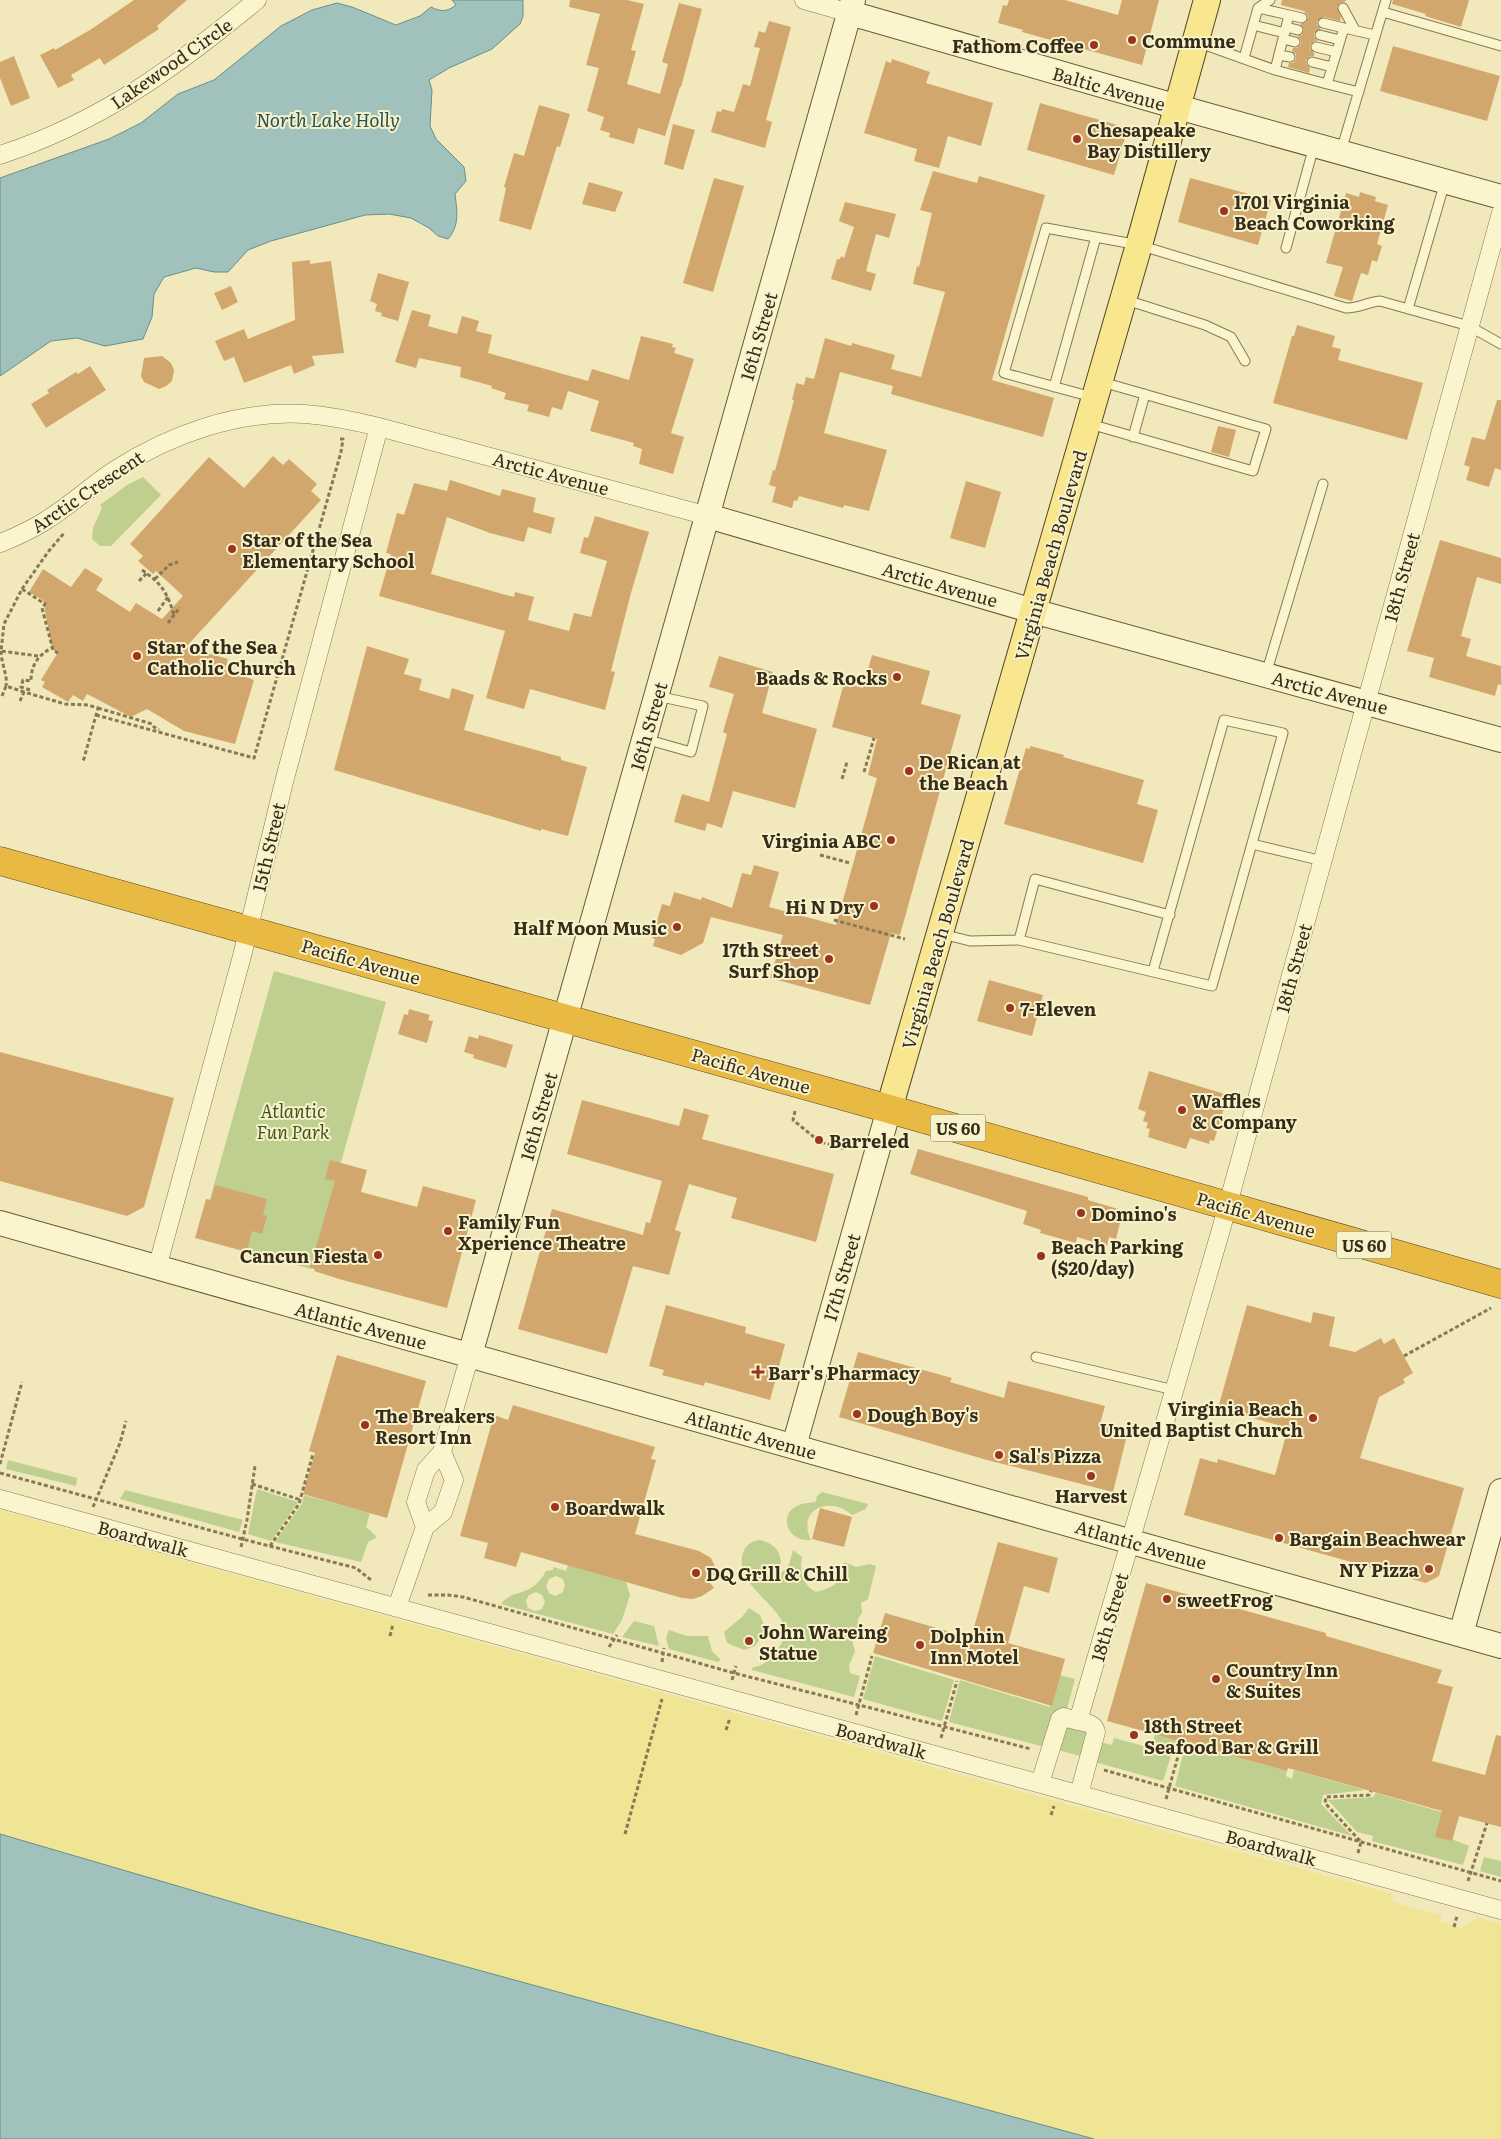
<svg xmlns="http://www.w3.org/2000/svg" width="1501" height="2139" font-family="Literata,serif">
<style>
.green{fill:#becf8f;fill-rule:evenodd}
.sand{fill:#efe595}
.water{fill:#a0c1bc;stroke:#678f8b}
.building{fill:#d2a76e}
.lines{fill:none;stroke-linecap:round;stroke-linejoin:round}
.lane-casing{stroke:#897854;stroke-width:11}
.street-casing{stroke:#897854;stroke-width:19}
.secondary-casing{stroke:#6a5937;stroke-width:26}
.primary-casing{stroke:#564529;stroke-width:28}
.highway-casing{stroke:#564529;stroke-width:29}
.path{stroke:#897854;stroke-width:3;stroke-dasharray:4 2.5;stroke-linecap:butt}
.lane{stroke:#fbf5ce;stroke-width:9}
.street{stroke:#fbf5ce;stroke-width:18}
.secondary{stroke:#fbf5ce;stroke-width:24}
.primary{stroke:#f8e78f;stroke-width:26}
.highway{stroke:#e8b943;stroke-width:28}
.poi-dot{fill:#9c3220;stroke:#f8f2cb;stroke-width:2}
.labels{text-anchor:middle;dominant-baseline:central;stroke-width:4;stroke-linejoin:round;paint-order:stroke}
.shield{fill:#f8f2cb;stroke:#71674f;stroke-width:1}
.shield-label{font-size:16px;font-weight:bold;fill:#372c1a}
.poi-label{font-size:18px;font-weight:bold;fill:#372c1a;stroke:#f8f2cb;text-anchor:start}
.street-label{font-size:18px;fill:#372c1a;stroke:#f8f2cb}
.park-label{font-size:18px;font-style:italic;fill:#3f551f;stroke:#f8f2cb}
.water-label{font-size:19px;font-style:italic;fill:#285358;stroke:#f8f2cb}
</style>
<rect width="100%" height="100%" fill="#f1e9bb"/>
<path class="green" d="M143 477 161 495 111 546H100L92 539 93 528 102 508 100 505 127 485Z
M274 971 386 1002 311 1269 199 1238Z
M8 1460 77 1478 76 1486 6 1469Z
M257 1489 298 1502 271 1541 248 1534Z
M125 1490 243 1520 239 1532 120 1499Z
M822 1492 868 1504 866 1509 852 1515C830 1495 796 1509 811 1540 787 1543 777 1513 799 1505 803 1503 810 1503 815 1502L817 1499 816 1497Z
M304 1495 370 1513 366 1527 377 1537 368 1542 361 1562 275 1542 302 1504Z
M760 1540C779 1545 783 1556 780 1574L789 1565 793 1550 802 1557C799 1570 803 1586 816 1592 837 1586 839 1584 844 1562L856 1567 870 1564 876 1566 868 1599 861 1603 862 1613 858 1619V1634L852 1641 855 1651 849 1666 850 1673 860 1676 854 1697 752 1670V1668C756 1666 760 1666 763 1664 770 1660 774 1653 779 1647 806 1613 731 1592 743 1553 746 1544 752 1541 760 1540Z
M568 1565 626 1582 630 1595 622 1620 613 1634 501 1604C514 1587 531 1599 546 1571L553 1570V1567L566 1571ZM556 1576 563 1579 565 1586 562 1593 555 1596 549 1593 546 1586 549 1579ZM536 1592 542 1595 545 1602 542 1609 535 1611 528 1608 526 1601 529 1595Z
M749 1608 760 1615 766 1630 755 1646 744 1650 727 1643 724 1632 742 1617Z
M634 1621 654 1626 659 1646 622 1637Z
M669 1630 687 1636H708L712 1651 721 1660 718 1662 669 1649 666 1638Z
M875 1656 954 1680 942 1721 863 1699Z
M1060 1675 1075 1679 1067 1709 1060 1710 1045 1747 949 1722 960 1680 1050 1707Z
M1069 1726 1086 1730 1089 1736 1084 1757 1054 1749 1059 1731Z
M1155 1734 1176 1740 1163 1781 1095 1762 1100 1742 1112 1745 1114 1738 1151 1748Z
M1186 1743 1287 1771 1286 1776 1292 1779 1294 1770 1365 1790 1323 1795 1321 1804 1352 1836 1175 1786Z
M1376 1793 1459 1817 1452 1839 1469 1846 1463 1865 1372 1841 1373 1836 1357 1832 1328 1800 1373 1797Z
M1484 1857 1501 1861V1877L1480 1871Z"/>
<path class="sand" d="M0 1510 1393 1894 1392 1902 1443 1916 1439 1921 1462 1928 1477 1917 1501 1924V2139H1094L263 1911 0 1834Z"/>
<path class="water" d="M452 0H523V16L520 24 492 49 449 68 429 80 432 90 430 126 436 139 464 167 466 181 455 194C457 211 460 225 448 239L438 236 429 228 411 218 389 214 365 215 271 241 248 250 228 272H214L196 268 164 277 154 294 152 317 143 339 105 346 77 338 51 341 0 376V178L109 139 141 123 178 94 214 80 281 26 312 10 337 3 352 7 396 25 420 16 431 7C441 12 447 12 456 5Z
M0 1834 263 1911 1094 2139H0Z"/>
<path class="building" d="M134 0H187L157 26 159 29 104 65 100 58 71 75 74 80 58 88 40 55 54 48 55 50 90 30Z
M570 0H627L644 4 631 50 636 51 627 84 660 94 668 64 662 62 679 3 702 9 681 87H680L665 136 638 128 634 144 609 137 610 133 600 130 604 117 587 111 599 68 586 65 600 14 569 7Z
M1009 0H1065L1118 15 1122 0H1159L1142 65 1022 32 1023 30 998 23 1003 5 1007 6Z
M1282 0H1346L1345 2 1340 3 1337 7 1341 17 1340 21 1324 17 1317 21V25L1321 29 1314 33V37L1318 41H1314L1310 45V49L1314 53V56H1310L1306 60V64L1310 68 1309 73 1288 67 1289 63H1293L1296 59V54L1292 51 1293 48H1297L1301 44V40L1297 36 1302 35 1304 29 1300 24 1306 23 1308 16 1304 11 1281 5Z
M1393 0H1469L1461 27 1425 16 1426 14 1392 4Z
M769 21 791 27 766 120 772 122 765 148 711 132 717 111 721 112 722 109 734 112 743 84 750 86 760 48 754 47 759 31 765 33Z
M1393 46 1500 76 1487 121 1380 91Z
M14 56 30 98 11 106 0 78V62Z
M892 59 930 72 926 83 993 103 981 146 948 136 939 168 914 161 917 149 864 133 886 61 891 63Z
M1040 103 1128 128 1114 175 1027 150Z
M539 105 570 114 560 147 557 146 531 230 499 221 506 188 504 187 514 153 524 156Z
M673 124 695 130 683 170 664 164Z
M933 171 977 183 979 176 1045 195 992 380 1054 398 1043 437 891 394 893 386 840 372 824 433 887 450 869 511 844 505 843 508 799 496 797 501 794 500 792 508 772 502 776 487 769 485 773 470 775 471 794 400H792L796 383 804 385 806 377 814 379 825 338 851 346 852 343 895 355 891 369 921 377 945 292 913 284 917 266 919 267 932 213 920 210Z
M714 178 744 186 713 292 683 283Z
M1190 178 1271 200 1258 245 1178 222Z
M589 182 623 192 615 212 582 204Z
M1360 192 1376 197 1375 201 1388 205 1377 244 1382 246 1377 262 1372 260 1368 275 1361 273 1352 301 1334 296 1343 267 1326 263 1346 193 1359 197Z
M845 202 896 214 889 238 876 234 866 271 876 274 871 291 831 279 837 259H840L841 256 844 258 854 227 839 221Z
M310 260V264L331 261 344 353 312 356 315 365 294 374 291 365 244 383 234 357 224 361 215 341 244 329 248 339 295 320 292 262Z
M378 273 409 282 398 321 381 316 382 313 375 311 377 304 370 301Z
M231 286 238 302 222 310 214 293Z
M412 310 431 315 428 326 457 334 462 316 479 321 476 331 492 335 488 353 588 381 592 369 629 380 641 336 673 344 672 347 676 348 674 353 694 359 671 433 684 437 673 474 639 464 642 449 633 446 634 443 590 431 599 401 568 391 562 410 552 407 549 417 527 411 529 405 504 399 506 393 491 388 492 386 460 377 461 367 419 358 416 368 395 362Z
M1297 325 1335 336 1332 347 1341 349 1338 360 1423 383 1407 440 1273 403 1292 336H1294Z
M162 356 171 363 174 370 172 381 166 386 159 389 144 382 141 376 144 358Z
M90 366 106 390 46 428 31 404 49 393 47 390 76 372 78 374Z
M1497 400H1501V470L1495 468 1489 487 1466 480 1470 467 1464 465 1472 437 1485 440Z
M1218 426 1236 430 1229 457 1211 452Z
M273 456 283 465 289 459 317 484 311 491 321 500 186 647 228 659 225 670 254 680 235 744 184 731 147 709 131 717 87 694 83 701 73 695 68 702 42 687 45 682 41 680 57 654 52 648 43 600 29 592 43 569 71 587 85 568 103 579 96 590 130 612 136 603 162 619 183 596 156 571 153 574 138 561 143 556 130 544 209 457 244 488Z
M450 480 500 496 502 489 536 498 533 512 555 518 551 534 528 527 524 542 490 533 447 517 431 574 514 597 515 592 534 597 528 620 569 631 574 613 591 617 607 561 580 553 584 537 588 538 595 516 649 532 631 593 611 671 615 672 605 710 530 689 524 709 486 698 505 631 379 596 391 554 386 553 397 513 404 515 414 483 447 491Z
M966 481 1001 492 985 548 950 538Z
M1440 540 1501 558V584L1477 577 1461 636 1471 639 1466 656 1501 666V685L1498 684 1495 696 1429 677 1434 658 1407 651Z
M367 646 409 659 404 674 422 679 419 690 449 699 452 688 474 695 464 730 561 757V760L587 767 568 836 541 829V831L334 770Z
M872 655 930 671 921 704 961 715 900 935 891 933 870 1005 770 978 783 935 711 917 703 943 681 955 653 946 655 939 652 938 662 904 670 906 674 892 701 900 702 897 732 908 742 873 751 875 754 865 779 872 769 907 836 925 877 778 868 775 877 739 832 727 844 683 863 688Z
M719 656 773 672 762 713 817 729 795 808 733 791 722 828 707 823 705 831 674 822 682 794 709 802 727 734 723 732 734 694 709 687Z
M1030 746 1064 755 1063 757 1144 780 1137 804 1158 810 1143 863 1004 824 1026 748 1030 749Z
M989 980 1043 995 1032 1036 977 1021Z
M409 1009 430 1015 428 1020 433 1021 427 1043 398 1034 404 1014 408 1015Z
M479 1035 513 1045 506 1068 473 1058 474 1055 464 1052 469 1036 478 1039Z
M0 1052 174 1098 144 1207 127 1216 0 1181Z
M1149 1071 1228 1095 1214 1141 1210 1140 1209 1144 1190 1138 1186 1149 1148 1137 1150 1129 1146 1128 1148 1123 1143 1121 1146 1112 1138 1109Z
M582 1100 679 1126 684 1108 709 1115 702 1139 834 1174 816 1242 731 1218 737 1198 689 1184 675 1230 681 1232 669 1275 633 1266 607 1354 518 1329 552 1209 643 1235 646 1222 650 1223 662 1181 567 1154Z
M918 1149 1088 1197V1200L1118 1209 1116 1218 1121 1219 1116 1239 1109 1237 1107 1246 1077 1237 1076 1243 1040 1233 1041 1230 1023 1224 1027 1211 910 1174Z
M330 1160 367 1170 361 1192 417 1207 423 1186 476 1200 447 1308 339 1279 314 1271 315 1269 310 1268 335 1181 325 1179Z
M215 1185 267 1199 263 1215 267 1216 262 1234 252 1231 247 1252 195 1238 206 1199 211 1200Z
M666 1305 746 1327 745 1333 785 1344 770 1400 705 1382 704 1386 662 1375 664 1370 649 1366Z
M1247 1305 1311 1323 1313 1312 1335 1317 1329 1346 1355 1352 1381 1338 1384 1344 1394 1338 1413 1373 1403 1379 1405 1383 1379 1397 1360 1458 1464 1488 1439 1576 1426 1583 1184 1515 1200 1458 1217 1463 1218 1459 1275 1475 1288 1428 1218 1408Z
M858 1352 952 1378 950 1382 1004 1398 1008 1381 1105 1406 1100 1424 1128 1431 1113 1492 987 1460 839 1417Z
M337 1355 426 1381 387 1518 303 1494 315 1453 309 1451Z
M513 1405 655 1447 651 1459 656 1460 635 1534 699 1551 711 1558 718 1573 707 1579 714 1588 702 1596 693 1599 682 1598 521 1552 516 1567 484 1558 488 1543 460 1536 494 1415 508 1420Z
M820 1508 852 1517 844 1547 812 1539Z
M998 1542 1058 1558 1049 1593 1024 1586 1008 1643 1065 1659 1052 1706 873 1653 885 1613 971 1638Z
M1146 1583 1326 1633V1636L1442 1670 1437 1683 1453 1687 1432 1761 1485 1775 1496 1735 1501 1736V1827L1459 1816 1452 1841 1435 1837 1442 1811 1288 1768 1287 1771 1107 1721Z"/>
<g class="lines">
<defs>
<path id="lane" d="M1258 8 1289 15
M1343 8 1355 30
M1383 12 1501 46
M1323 23 1344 28
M1253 25 1285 33
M1286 27 1298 30
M1320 35 1340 40
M1283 39 1295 42
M1197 42 1275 70 1327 84
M1316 47 1337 52
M1279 55 1290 57
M1244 58 1258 8 1270 0
M1312 62 1332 67
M1275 70 1289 15 1302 18
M1359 92 1327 84 1344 28 1375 35
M1341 151 1386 0
M1286 248 1314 146
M1126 300 1205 325 1231 337 1245 361
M1408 309 1445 182
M1054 387 1096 237
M1092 397 1004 373 1046 228 1139 245 1346 308C1360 308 1367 302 1380 301L1469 326 1501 344
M1090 424 1253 471 1266 429 1102 382
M1133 437 1145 394
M1266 674 1323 484
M645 739 691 752 703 706 657 696
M1252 844 1323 861
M942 934 970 941 1019 940 1212 986 1283 733 1224 720 1153 971
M1019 940 1035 879 1170 915
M1036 1357 1174 1390"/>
<path id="street" d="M804 0 850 13
M0 155C101 122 176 67 257 0
M1 543C17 536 34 529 48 519 72 504 92 485 115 470 171 434 238 410 305 414 330 416 355 421 379 427L708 516
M157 1268 242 956 284 782 379 427
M0 1499 1501 1910
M425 1527 416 1502 426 1470 442 1452 470 1355
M397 1607 425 1527 443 1512 454 1480 442 1452
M1078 1721C1087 1723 1094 1723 1096 1732L1079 1794
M1040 1783 1060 1719 1063 1717 1078 1721 1220 1233 1501 213"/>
<path id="secondary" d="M850 13 1178 107 1501 197
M708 516 1033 611 1501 740
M0 1223 1501 1646
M470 1355 853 0
M794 1446 889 1109
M1461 1634 1501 1491"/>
<path id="primary" d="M889 1109 1139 245 1207 0"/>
<path id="highway" d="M0 861 861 1101 1501 1284"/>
</defs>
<use href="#lane" class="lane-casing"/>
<use href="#street" class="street-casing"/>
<use href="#secondary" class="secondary-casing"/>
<use href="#primary" class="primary-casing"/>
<use href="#highway" class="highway-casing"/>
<path class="path" d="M142 570C162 584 167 592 174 615
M155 579 169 565 178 562
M139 581 147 573
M22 589 48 552 65 532
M158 611 168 597
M168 623 180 607
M1 651C1 663 8 676 6 686
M38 656 1 651 4 624 22 589 45 604 42 608 53 650 58 653
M30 690 21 687 23 680 31 681C31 665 38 655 52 648
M2 696 6 686 24 692
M20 701 24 692 65 704 88 705 98 708 83 762
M98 708 152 724 154 727 159 730
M96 715 254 758 341 452 343 439H340
M864 772 874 738
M842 779 847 762
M820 855 850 863
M834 920 905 939
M795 1111 793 1120 820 1142 846 1149
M1404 1356 1491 1308
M0 1464 22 1382
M0 1473 242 1539 356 1568 371 1580
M252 1484 301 1500
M93 1507 120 1443 126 1421
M270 1546 299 1504 313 1454
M241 1547 247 1520 255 1466
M428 1595H448L463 1597 734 1673 1031 1749
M390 1636 393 1624
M609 1647 617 1635
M662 1662 664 1648
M732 1680 736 1666
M856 1715 872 1656
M726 1730 730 1718
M941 1738 957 1681
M1104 1770 1501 1881
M1166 1799 1182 1742
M1051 1815 1054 1806
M625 1834 662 1699
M1358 1853 1361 1842 1325 1803 1326 1797 1369 1795 1371 1791
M1468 1881 1487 1823
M1454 1927 1457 1916"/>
<use href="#lane" class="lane"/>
<use href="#street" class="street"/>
<use href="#secondary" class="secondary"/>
<use href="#primary" class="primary"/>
<use href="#highway" class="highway"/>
</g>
<g class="poi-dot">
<circle cx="1132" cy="40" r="5"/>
<circle cx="1094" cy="45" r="5"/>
<circle cx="1077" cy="139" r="5"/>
<circle cx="1224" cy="211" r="5"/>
<circle cx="232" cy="549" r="5"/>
<circle cx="137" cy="656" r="5"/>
<circle cx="897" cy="677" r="5"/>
<circle cx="909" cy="771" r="5"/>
<circle cx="891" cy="840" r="5"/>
<circle cx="874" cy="906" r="5"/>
<circle cx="677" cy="927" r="5"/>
<circle cx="829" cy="959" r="5"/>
<circle cx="1010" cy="1008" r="5"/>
<circle cx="1182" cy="1110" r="5"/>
<circle cx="819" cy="1140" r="5"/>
<circle cx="1081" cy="1213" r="5"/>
<circle cx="448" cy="1231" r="5"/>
<circle cx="378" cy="1255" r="5"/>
<circle cx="1041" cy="1256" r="5"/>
<path d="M755.5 1364.5h5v5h5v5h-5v5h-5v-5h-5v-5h5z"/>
<circle cx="857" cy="1414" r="5"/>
<circle cx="1313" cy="1418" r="5"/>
<circle cx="365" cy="1425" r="5"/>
<circle cx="999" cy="1455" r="5"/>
<circle cx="1091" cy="1476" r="5"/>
<circle cx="555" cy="1507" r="5"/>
<circle cx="1279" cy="1538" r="5"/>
<circle cx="1429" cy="1569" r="5"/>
<circle cx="696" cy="1573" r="5"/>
<circle cx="1167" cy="1599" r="5"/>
<circle cx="749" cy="1641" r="5"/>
<circle cx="920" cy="1645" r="5"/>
<circle cx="1216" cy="1679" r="5"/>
<circle cx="1134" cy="1735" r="5"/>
</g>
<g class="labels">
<g class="shield">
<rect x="930.5" y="1114.5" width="55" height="27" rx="4"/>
<rect x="1336.5" y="1231.5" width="55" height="27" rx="4"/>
</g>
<g class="shield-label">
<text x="958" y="1128">US 60</text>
<text x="1364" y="1245">US 60</text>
</g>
<g class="poi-label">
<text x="1142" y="40">Commune</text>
<text x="1084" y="45" text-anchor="end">Fathom Coffee</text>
<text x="1087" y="129">Chesapeake<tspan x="1087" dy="21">Bay Distillery</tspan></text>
<text x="1234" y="201">1701 Virginia<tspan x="1234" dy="21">Beach Coworking</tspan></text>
<text x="242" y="539">Star of the Sea<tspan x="242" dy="21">Elementary School</tspan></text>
<text x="147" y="646">Star of the Sea<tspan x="147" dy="21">Catholic Church</tspan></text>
<text x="887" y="677" text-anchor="end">Baads &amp; Rocks</text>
<text x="919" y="761">De Rican at<tspan x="919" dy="21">the Beach</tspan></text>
<text x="881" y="840" text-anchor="end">Virginia ABC</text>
<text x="864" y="906" text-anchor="end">Hi N Dry</text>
<text x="667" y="927" text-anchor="end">Half Moon Music</text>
<text x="819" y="949" text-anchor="end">17th Street<tspan x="819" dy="21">Surf Shop</tspan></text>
<text x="1020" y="1008">7-Eleven</text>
<text x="1192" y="1100">Waffles<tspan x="1192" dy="21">&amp; Company</tspan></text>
<text x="829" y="1140">Barreled</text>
<text x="1091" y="1213">Domino's</text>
<text x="458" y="1221">Family Fun<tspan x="458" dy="21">Xperience Theatre</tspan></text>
<text x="1051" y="1246">Beach Parking<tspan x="1051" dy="21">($20/day)</tspan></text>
<text x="368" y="1255" text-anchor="end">Cancun Fiesta</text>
<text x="768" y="1372">Barr's Pharmacy</text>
<text x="1303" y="1408" text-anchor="end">Virginia Beach<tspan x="1303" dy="21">United Baptist Church</tspan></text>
<text x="867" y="1414">Dough Boy's</text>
<text x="375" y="1415">The Breakers<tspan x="375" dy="21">Resort Inn</tspan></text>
<text x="1009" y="1455">Sal's Pizza</text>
<text x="1091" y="1495" text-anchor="middle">Harvest</text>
<text x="565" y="1507">Boardwalk</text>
<text x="1289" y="1538">Bargain Beachwear</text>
<text x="1419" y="1569" text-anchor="end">NY Pizza</text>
<text x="706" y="1573">DQ Grill &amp; Chill</text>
<text x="1177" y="1599">sweetFrog</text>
<text x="759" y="1631">John Wareing<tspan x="759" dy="21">Statue</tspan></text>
<text x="930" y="1635">Dolphin<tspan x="930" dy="21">Inn Motel</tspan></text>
<text x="1226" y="1669">Country Inn<tspan x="1226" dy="21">&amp; Suites</tspan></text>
<text x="1144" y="1725">18th Street<tspan x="1144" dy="21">Seafood Bar &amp; Grill</tspan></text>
</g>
<g class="street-label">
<text transform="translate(171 63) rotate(-35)">Lakewood Circle</text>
<text transform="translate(1109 88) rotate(16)">Baltic Avenue</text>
<text transform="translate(758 336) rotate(-74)">16th Street</text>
<text transform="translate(551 473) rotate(15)">Arctic Avenue</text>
<text transform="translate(87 491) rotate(-34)">Arctic Crescent</text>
<text transform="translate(1050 555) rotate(-74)">Virginia Beach Boulevard</text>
<text transform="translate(1401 577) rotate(-75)">18th Street</text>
<text transform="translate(940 584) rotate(16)">Arctic Avenue</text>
<text transform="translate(1330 692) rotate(15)">Arctic Avenue</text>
<text transform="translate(648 726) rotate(-74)">16th Street</text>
<text transform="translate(268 847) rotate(-77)">15th Street</text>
<text transform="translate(937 944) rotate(-74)">Virginia Beach Boulevard</text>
<text transform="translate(361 961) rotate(16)">Pacific Avenue</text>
<text transform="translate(1293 968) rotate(-75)">18th Street</text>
<text transform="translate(751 1070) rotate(16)">Pacific Avenue</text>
<text transform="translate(538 1116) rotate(-74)">16th Street</text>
<text transform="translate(1256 1214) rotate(16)">Pacific Avenue</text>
<text transform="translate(841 1277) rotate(-74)">17th Street</text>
<text transform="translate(361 1325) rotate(15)">Atlantic Avenue</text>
<text transform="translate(751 1434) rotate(16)">Atlantic Avenue</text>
<text transform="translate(143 1538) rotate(15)">Boardwalk</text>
<text transform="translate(1141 1544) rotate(16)">Atlantic Avenue</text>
<text transform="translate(1109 1617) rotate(-74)">18th Street</text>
<text transform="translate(881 1740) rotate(15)">Boardwalk</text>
<text transform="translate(1271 1847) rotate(15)">Boardwalk</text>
</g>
<g class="park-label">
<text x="293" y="1110">Atlantic<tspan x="293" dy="21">Fun Park</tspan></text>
</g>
<g class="water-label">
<text x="328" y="119">North Lake Holly</text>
</g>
</g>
</svg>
